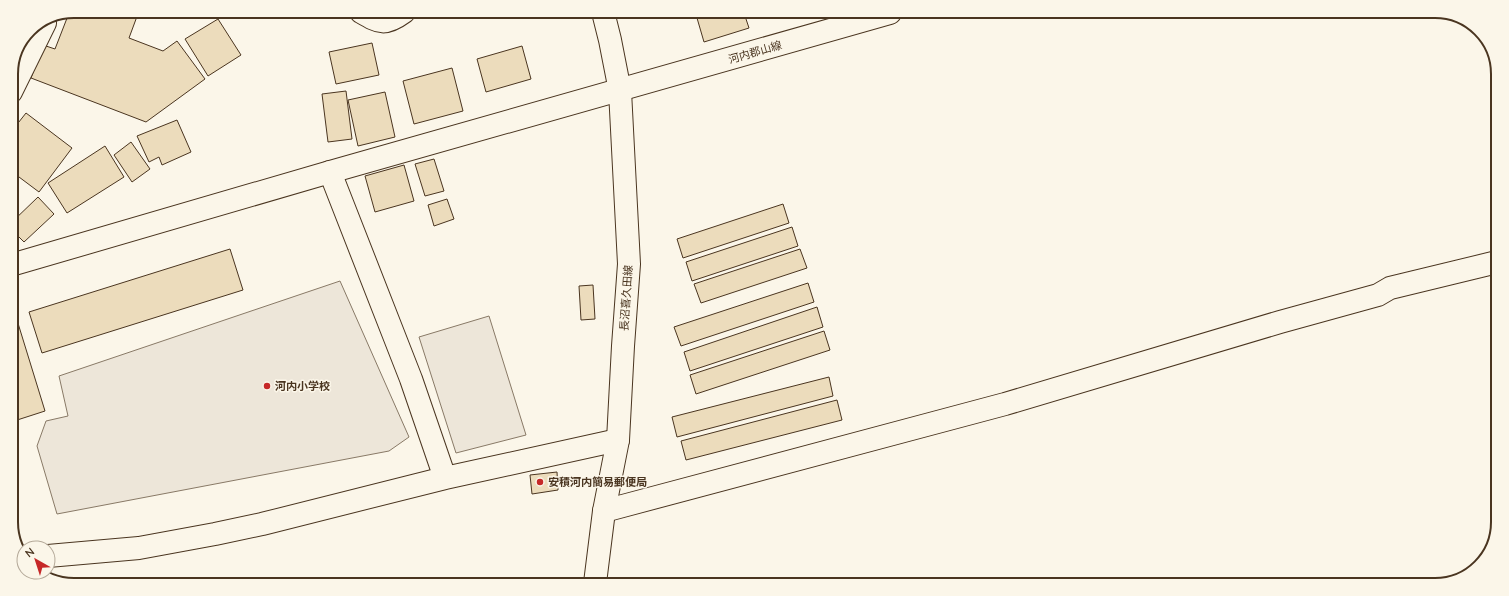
<svg xmlns="http://www.w3.org/2000/svg" width="1509" height="596" font-family="Quicksand,'Noto Sans JP',sans-serif">
<style>
.green{fill:#ede6d9;stroke:#887966}
.building{fill:#ecdcbc;stroke:#4a3520}
.lines{fill:none;stroke-linecap:round;stroke-linejoin:round}
.street-casing{stroke:#4a3520;stroke-width:24}
.secondary-casing{stroke:#4a3520;stroke-width:24}
.primary-casing{stroke:#4a3520;stroke-width:24}
.street{stroke:#fbf6e9;stroke-width:22}
.secondary{stroke:#fbf6e9;stroke-width:22}
.primary{stroke:#fbf6e9;stroke-width:22}
.poi-dot{fill:#c62828;stroke:#fbf6e9;stroke-width:1.5}
.labels{text-anchor:middle;dominant-baseline:central;stroke-width:3;stroke-linejoin:round;paint-order:stroke}
.street-label{font-size:11px;fill:#4a3520;stroke:#fbf6e9}
.poi-label{font-size:11px;font-weight:bold;fill:#4a3520;stroke:#fbf6e9;text-anchor:start}
.rim{fill:none;stroke:#4a3520;stroke-width:2}
</style>
<rect width="100%" height="100%" fill="#fbf6e9"/>
<path class="green" d="M340 281 409 437 389 451 57 514 37 446 46 421 68 416 59 376Z
M489 316 526 435 456 453 419 337Z"/>
<path class="building" d="M74 11H139L129 38 163 51 177 41 205 79 146 122 31 78 43 45 55 49 69 13Z
M707 13H744L749 28 704 42 697 18 708 15Z
M218 19 241 55 208 76 185 39Z
M372 43 379 75 336 84 329 52Z
M522 46 531 79 486 92 477 59Z
M452 68 463 111 414 124 403 81Z
M346 91 352 139 328 142 322 94Z
M385 92 395 137 358 146 348 100Z
M26 113 72 148 39 192 11 171V132Z
M177 120 191 152 162 165 159 157 149 162 137 136Z
M131 142 150 169 132 182 114 155Z
M105 146 124 177 67 213 48 183Z
M434 159 444 191 425 196 415 164Z
M404 165 414 201 375 212 365 176Z
M38 197 54 214 24 242 11 229V223Z
M447 199 454 219 434 226 428 205Z
M783 204 789 223 683 258 677 239Z
M792 227 798 246 692 281 686 262Z
M230 249 243 290 42 353 29 312Z
M800 249 807 268 701 303 694 284Z
M808 283 814 302 681 346 674 327Z
M593 285 595 319 581 320 579 286Z
M13 307 45 411 11 422V308Z
M817 307 823 327 690 371 684 352Z
M824 331 830 350 696 394 690 375Z
M829 377 833 396 677 437 672 417Z
M837 400 842 420 686 460 681 441Z
M557 472 558 490 532 494 530 475Z"/>
<g class="lines">
<defs>
<path id="street" d="M361 12C380 23 385 26 404 12
M11 92 45 23
M330 172 411 379 445 478
M604 511 1005 404 1280 322 1378 295 1390 288 1497 262
M48 556 139 548 215 534 262 524 445 478 618 440
M23 558H24"/>
<path id="secondary" d="M11 265 330 172 890 13"/>
<path id="primary" d="M595 583 604 511 618 440 623 346 629 264 620 91 610 40 603 12"/>
</defs>
<use href="#street" class="street-casing"/>
<use href="#secondary" class="secondary-casing"/>
<use href="#primary" class="primary-casing"/>
<use href="#street" class="street"/>
<use href="#secondary" class="secondary"/>
<use href="#primary" class="primary"/>
</g>
<g class="poi-dot">
<circle cx="267" cy="386" r="4"/>
<circle cx="540" cy="482" r="4"/>
</g>
<g class="labels">
<g class="street-label">
<text transform="translate(755 52) rotate(-16)">河内郡山線</text>
<text transform="translate(626 298) rotate(-86)">長沼喜久田線</text>
</g>
<g class="poi-label">
<text x="275" y="386">河内小学校</text>
<text x="548" y="482">安積河内簡易郵便局</text>
</g>
</g>
<path d="M0 0H1509V596H0ZM74 18H1435A56 56 0 0 1 1491 74V522A56 56 0 0 1 1435 578H74A56 56 0 0 1 18 522V74A56 56 0 0 1 74 18Z" fill="#fbf6e9" fill-rule="evenodd"/>
<path class="rim" d="M74 18H1435A56 56 0 0 1 1491 74V522A56 56 0 0 1 1435 578H74A56 56 0 0 1 18 522V74A56 56 0 0 1 74 18Z"/>
<g transform="translate(36 560) rotate(321)"><circle r="19" fill="#fbf6e9" stroke="#b4a999"/>
<path d="M0-3L7 15L0 10L-7 15Z" fill="#c62828"/>
<text y="-6" font-size="11" font-weight="bold" text-anchor="middle" fill="#4a3520">N</text>
</g>
</svg>
